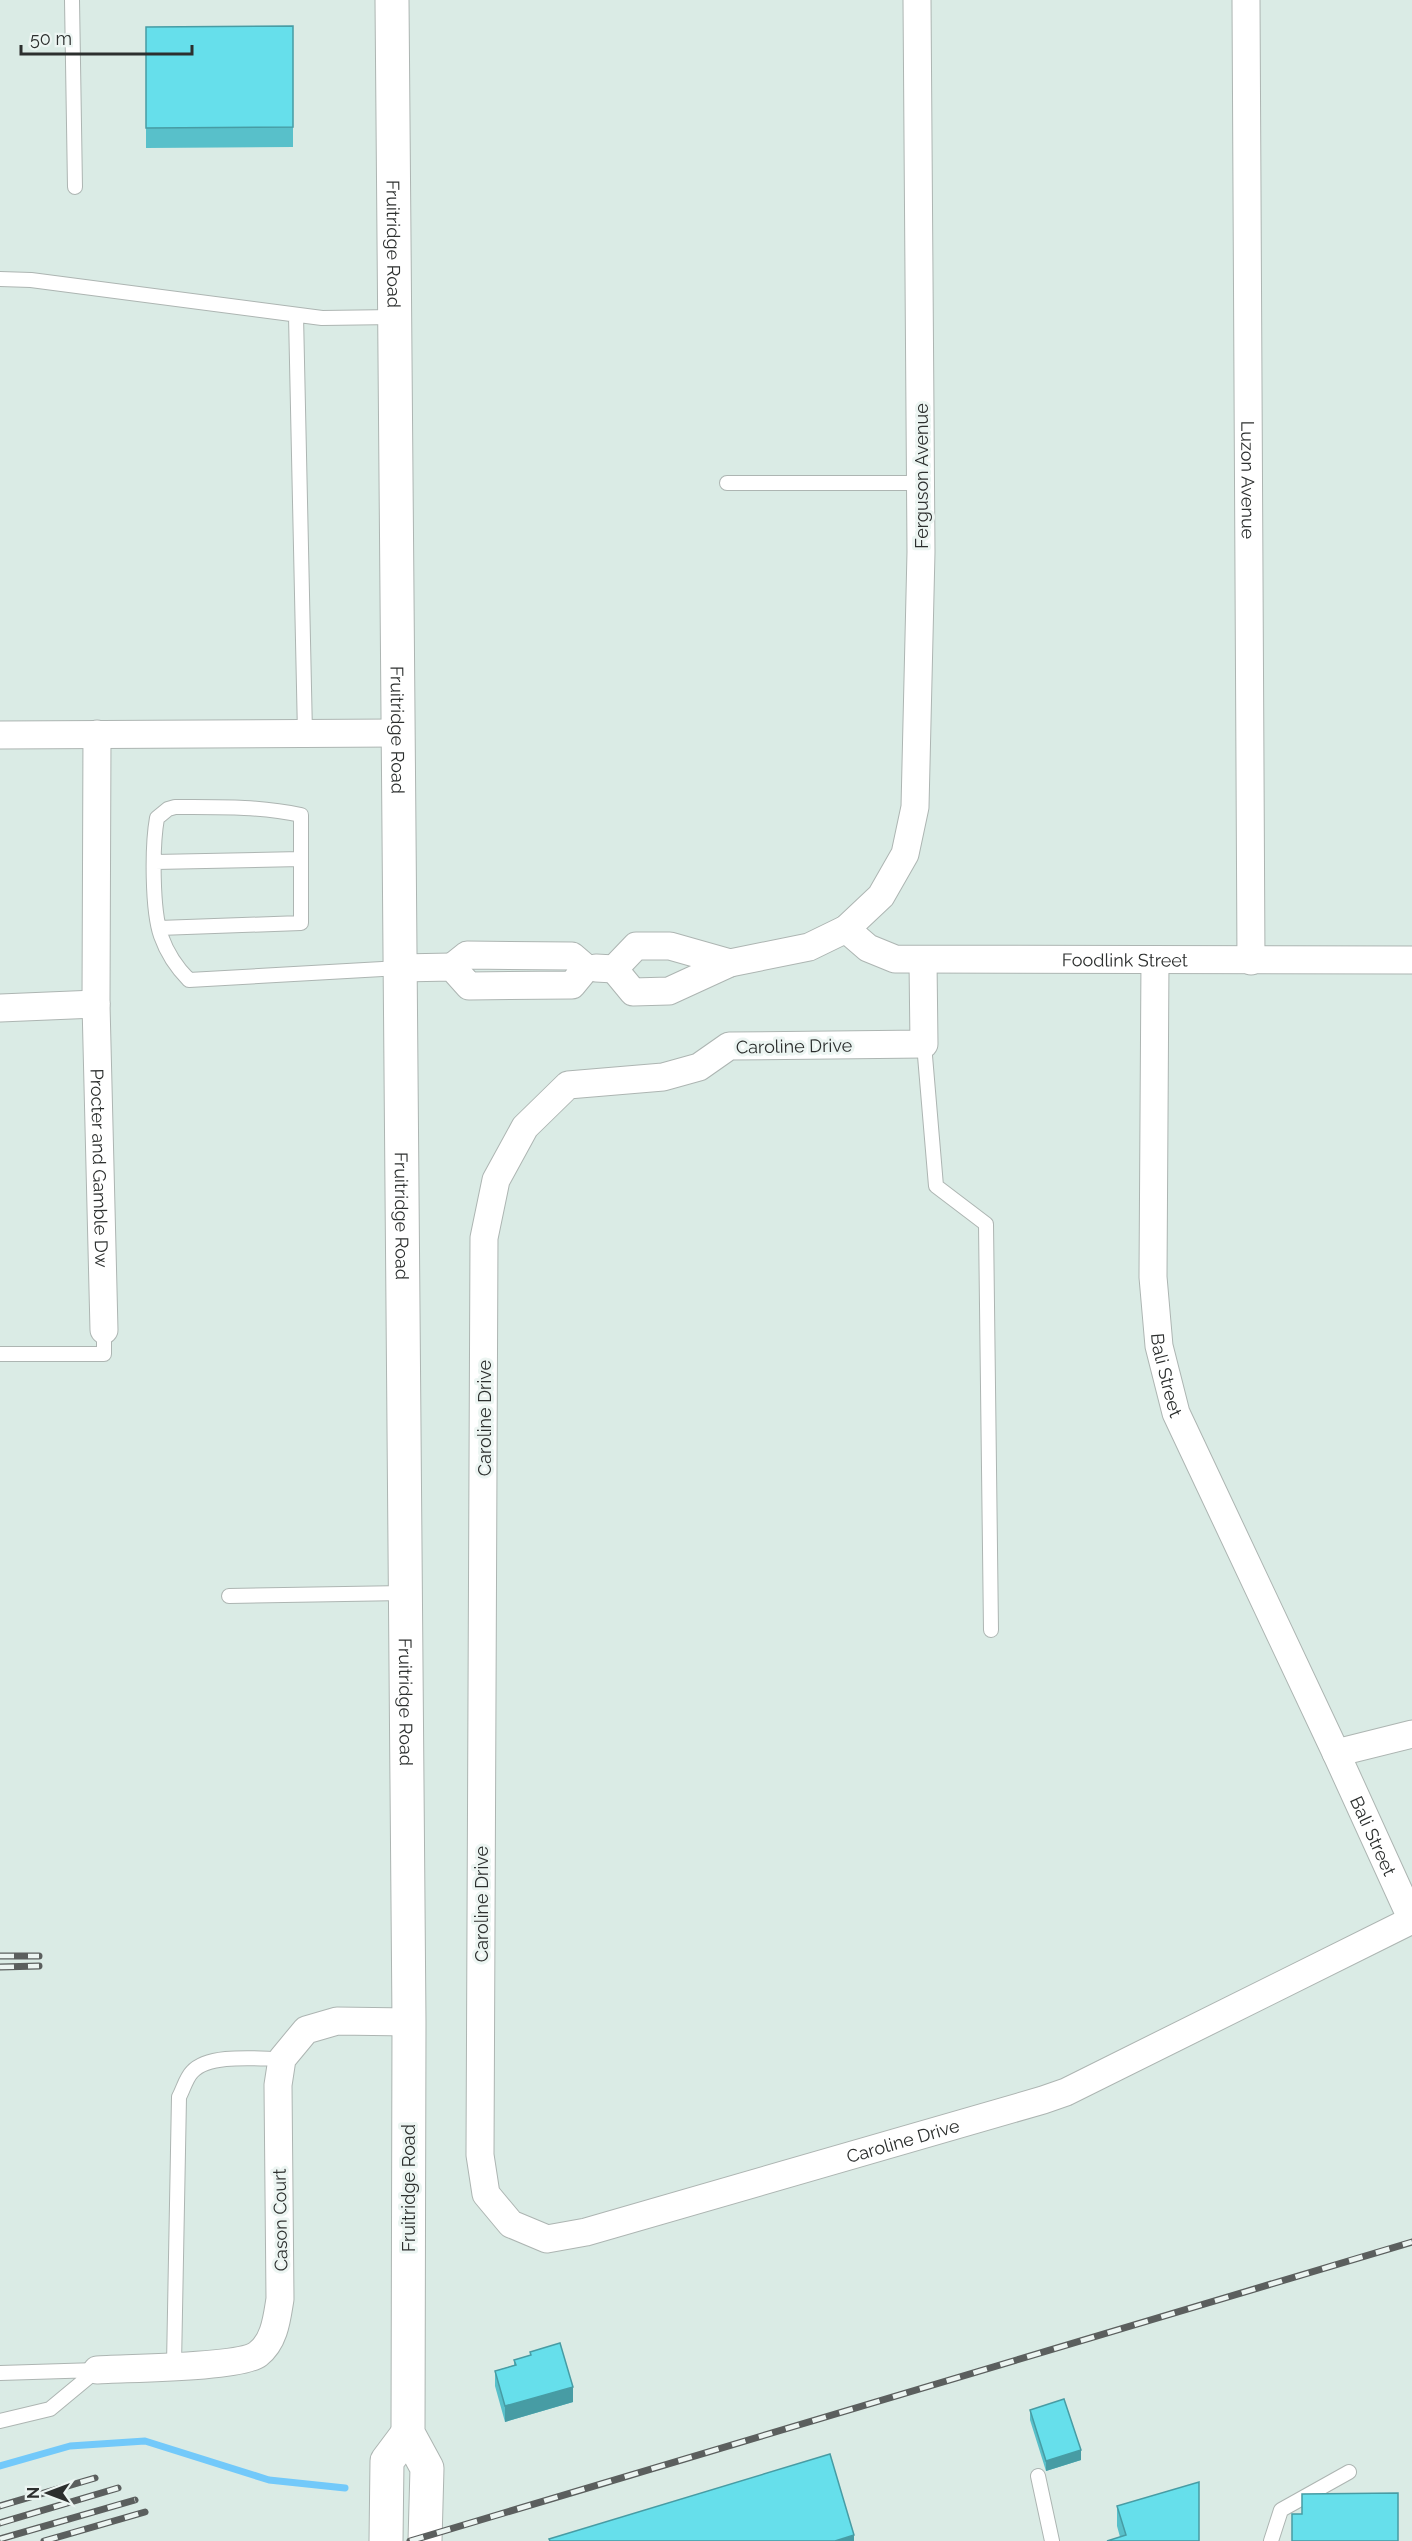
<svg xmlns="http://www.w3.org/2000/svg" width="1412" height="2541" font-family="Raleway,sans-serif">
<style>
.built{fill:#daebe5}
.lines{fill:none;stroke-linecap:round;stroke-linejoin:round}
.stream{stroke:#72c9fa;stroke-width:7}
.lane-casing{stroke:#adb5b2;stroke-width:16}
.street-casing{stroke:#adb5b2;stroke-width:29}
.secondary-casing{stroke:#adb5b2;stroke-width:35}
.lane{stroke:#fff;stroke-width:14}
.street{stroke:#fff;stroke-width:27}
.secondary{stroke:#fff;stroke-width:33}
.rail-casing{stroke:#5b5f5e;stroke-width:7}
.rail{stroke:#ecf5f2;stroke-width:4.5;stroke-dasharray:14;stroke-linecap:butt}
.wall{fill:#58c0ca}
.shaded-wall{fill:#479ca4}
.building{fill:#66dfeb;stroke:#479ca4;stroke-width:1.5}
.labels{text-anchor:middle;dominant-baseline:central;stroke-width:6;stroke-linejoin:round;paint-order:stroke}
.street-label{font-size:18px;fill:#2c2f2e;stroke:#ecf5f2}
</style>
<rect width="100%" height="100%" fill="#ecf5f2"/>
<path class="built" d="M0 0H1412V2541H0Z"/>
<g class="lines">
<path class="stream" d="M0 2466 70 2446 145 2441 269 2480 345 2488"/>
<defs>
<path id="lane" d="M72 0 75 187
M0 279 31 280 322 318 395 317
M296 315 305 734
M727 483H921
M155 862 301 859
M159 928 301 923V815C259 806 219 807 175 807L168 809 157 818C152 846 152 910 161 936 167 953 176 967 189 980L400 968
M924 1044 936 1186 986 1224 991 1630
M0 1354H104V1330
M229 1596 405 1593
M174 2365 179 2097C183 2090 186 2078 192 2072 209 2053 259 2059 282 2059
M0 2373 97 2370 50 2409 0 2421
M1038 2476 1052 2541
M1271 2541 1281 2510 1349 2472"/>
<g id="street">
<path id="s1" d="M1246 0 1251 961"/>
<path id="s2" d="M97 734 96 1004 104 1330"/>
<path d="M0 735 398 733"/>
<path id="s3" d="M846 929 868 948 895 959 1412 960"/>
<path id="s4" d="M1155 960 1153 1277 1159 1346 1176 1413 1336 1753 1412 1920"/>
<path id="s5" d="M923 961 924 1044 729 1046 699 1067 663 1077 568 1085 525 1127 496 1180 484 1238 480 2155 486 2194 511 2224 547 2239 586 2232 1043 2100 1066 2092 1412 1920"/>
<path d="M452 967 467 955 572 956 586 968"/>
<path d="M400 968 452 967 469 986 572 985 586 968"/>
<path d="M596 968 614 969 636 946H670L730 963"/>
<path d="M614 969 633 992 669 991 730 963 809 947 846 929 881 896 905 854 915 807 921 552 917 0"/>
<path d="M0 1008 96 1004"/>
<path d="M1336 1753 1412 1734"/>
<path d="M97 2370C126 2368 240 2368 258 2354 275 2341 277 2317 280 2299L278 2085 282 2059 306 2030 337 2021 409 2022"/>
</g>
<g id="secondary">
<path id="s6" d="M392 0 409 2022 408 2433 427 2468 425 2541"/>
<path d="M386 2541 387 2461 408 2433"/>
</g>
</defs>
<use href="#lane" class="lane-casing"/>
<use href="#street" class="street-casing"/>
<use href="#secondary" class="secondary-casing"/>
<use href="#lane" class="lane"/>
<use href="#street" class="street"/>
<use href="#secondary" class="secondary"/>
<defs>
<path id="rail" d="M0 1956H39
M0 1967 39 1966
M0 2506 95 2478
M0 2523 118 2488
M0 2539 135 2500
M44 2541 145 2512
M410 2541 1412 2242"/>
</defs>
<use href="#rail" class="rail-casing"/>
<use href="#rail" class="rail"/>
</g>
<path class="wall" d="M293 26V147L146 148V27Z
M530 2352 573 2402 505 2422 495 2386V2371L514 2365V2360L530 2356Z
M1030 2410 1081 2460 1046 2471 1030 2420Z
M1117 2506 1199 2541 1120 2537 1117 2526Z"/>
<path class="shaded-wall" d="M573 2387V2402L505 2422V2406Z
M1081 2450V2460L1046 2471V2461Z
M854 2535V2541H835Z"/>
<path class="building" d="M293 26V127L146 128V27Z
M560 2343 573 2387 505 2406 495 2371 516 2365 514 2360 531 2355 530 2352Z
M1064 2399 1081 2450 1046 2461 1030 2410Z
M830 2454 854 2535 835 2541H550L549 2539Z
M1199 2482V2541H1107L1126 2535 1117 2506Z
M1398 2493V2541H1292V2514H1302V2494Z"/>
<g class="labels">
<g class="street-label">
<text stroke="none"><textPath href="#s6" startOffset="244">Fruitridge Road</textPath></text>
<text transform="translate(921 476) rotate(-90)">Ferguson Avenue</text>
<text stroke="none"><textPath href="#s1" startOffset="480">Luzon Avenue</textPath></text>
<text stroke="none"><textPath href="#s6" startOffset="730">Fruitridge Road</textPath></text>
<text stroke="none"><textPath href="#s3" startOffset="288">Foodlink Street</textPath></text>
<text transform="translate(794 1046) rotate(-1)">Caroline Drive</text>
<text stroke="none"><textPath href="#s2" startOffset="434">Procter and Gamble Dw</textPath></text>
<text stroke="none"><textPath href="#s6" startOffset="1216">Fruitridge Road</textPath></text>
<text stroke="none"><textPath href="#s4" startOffset="416">Bali Street</textPath></text>
<text transform="translate(484 1418) rotate(-90)">Caroline Drive</text>
<text stroke="none"><textPath href="#s6" startOffset="1702">Fruitridge Road</textPath></text>
<text stroke="none"><textPath href="#s4" startOffset="922">Bali Street</textPath></text>
<text transform="translate(481 1904) rotate(-90)">Caroline Drive</text>
<text stroke="none"><textPath href="#s5" startOffset="2031">Caroline Drive</textPath></text>
<text transform="translate(408 2188) rotate(-90)">Fruitridge Road</text>
<text transform="translate(280 2220) rotate(-91)">Cason Court</text>
</g>
</g>
<g transform="translate(48 2493) rotate(270)" stroke="#ecf5f2" stroke-width="4.5" paint-order="stroke">
<path d="M0-4.5L10 22L0 15L-10 22Z" fill="#2c2f2e"/>
<text y="-9" font-size="16" font-weight="bold" text-anchor="middle" fill="#2c2f2e">N</text>
</g>
<path d="M21 45v9h171v-9" fill="none" stroke="#2c2f2e" stroke-width="3"/>
<text x="30" y="45" font-size="18" fill="#2c2f2e" stroke="#ecf5f2" stroke-width="4.5" paint-order="stroke">50 m</text>
</svg>
